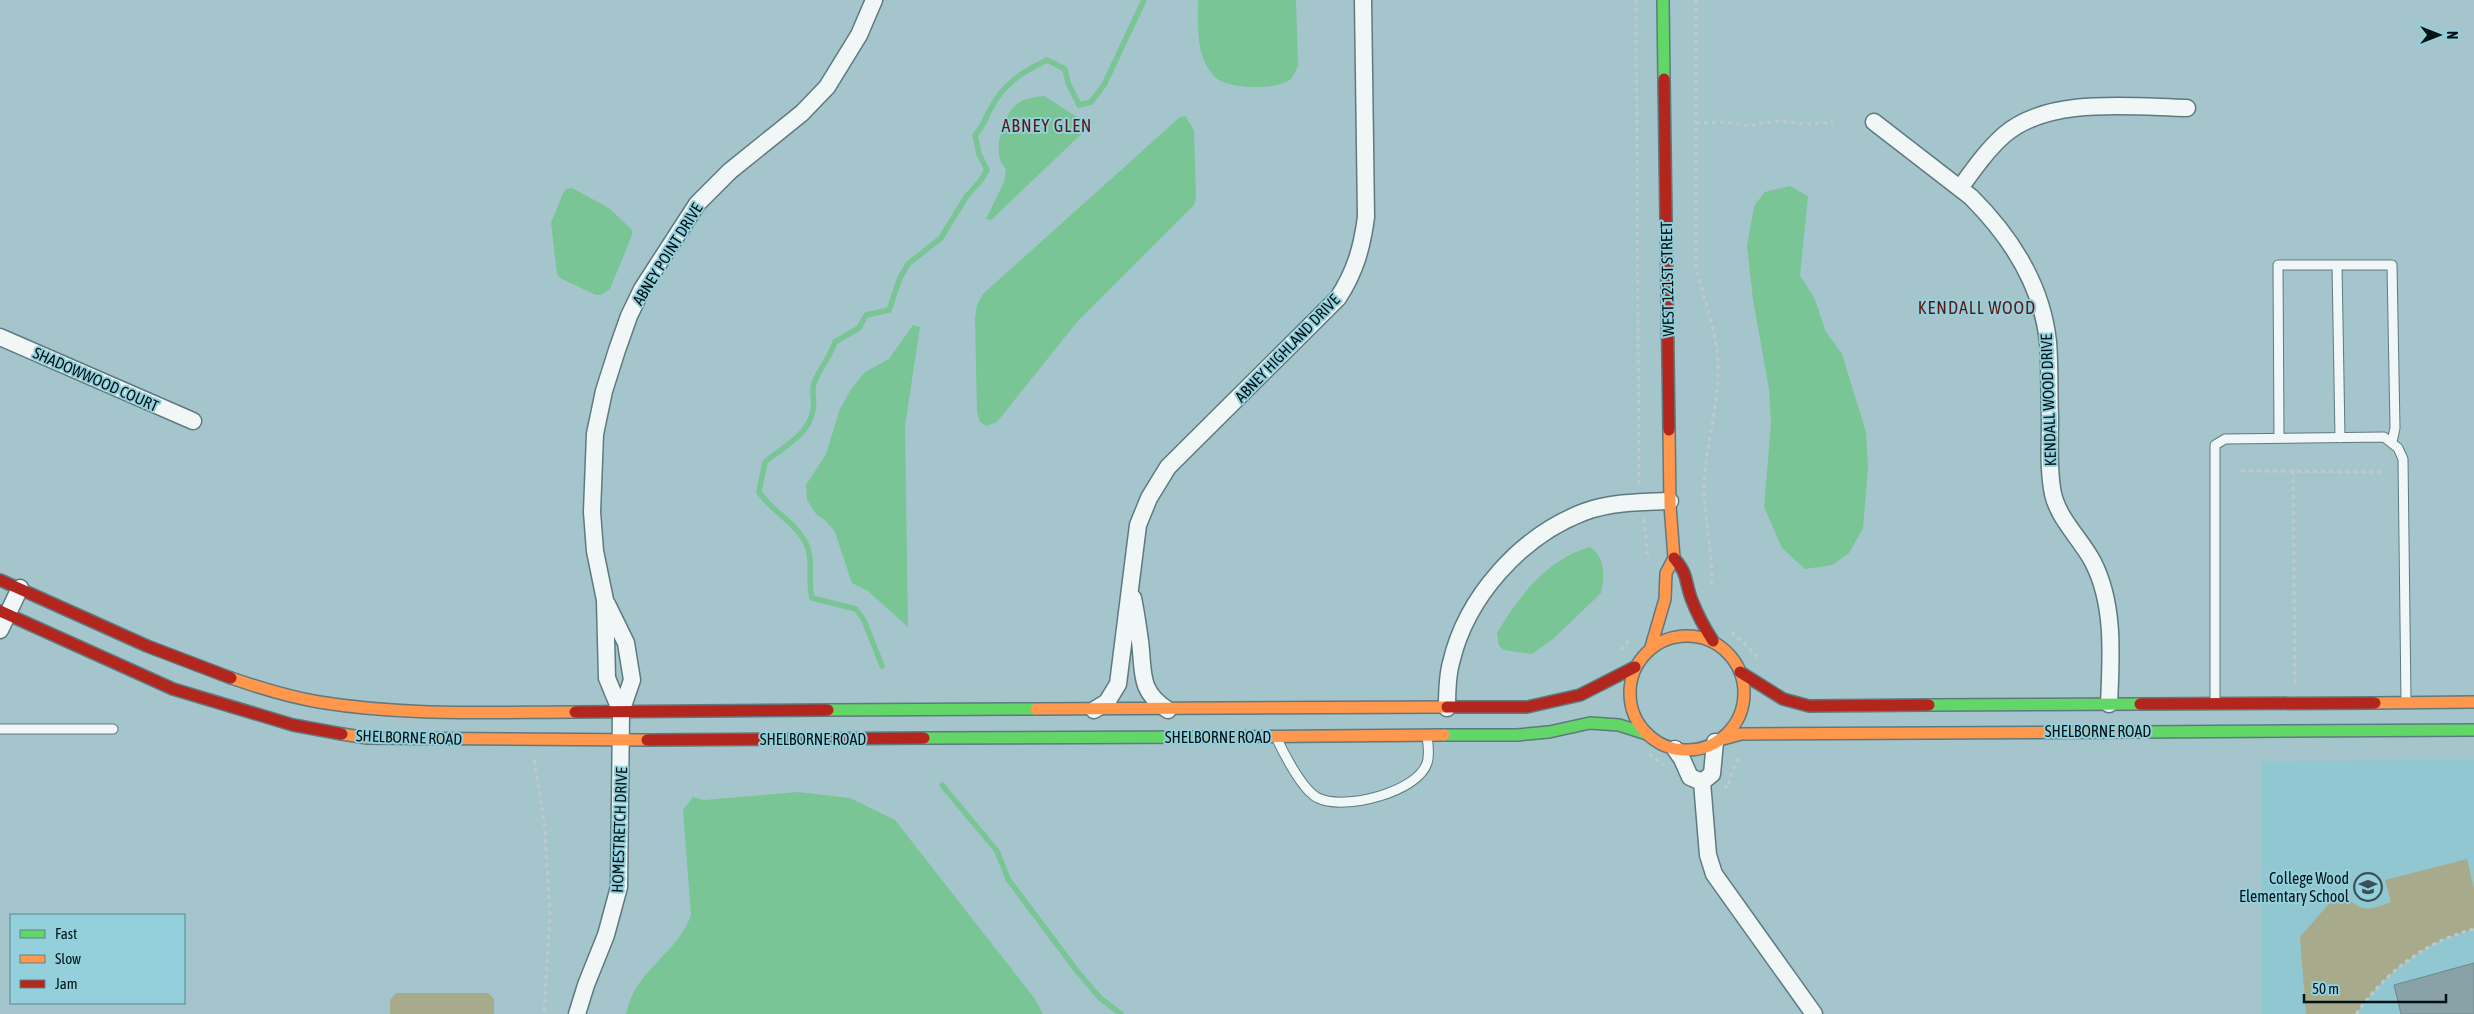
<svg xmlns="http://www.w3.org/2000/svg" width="2474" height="1014" font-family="'Asap Condensed',sans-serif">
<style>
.built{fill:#91c7d1}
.green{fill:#a7aa8b}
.water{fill:#79c596}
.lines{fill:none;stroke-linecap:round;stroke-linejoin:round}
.stream{stroke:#79c596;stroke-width:5.5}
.building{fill:#88a2a8;stroke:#6e888e}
.lane-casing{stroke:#5e7a7f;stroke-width:11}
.street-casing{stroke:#5e7a7f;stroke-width:19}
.fast-casing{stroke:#5e7a7f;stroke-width:14}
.slow-casing{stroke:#5e7a7f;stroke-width:14}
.jam-casing{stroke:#5e7a7f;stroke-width:14}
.path{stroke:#bfc9cb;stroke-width:3;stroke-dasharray:4 4;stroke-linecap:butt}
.lane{stroke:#f1f6f7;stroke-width:9}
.street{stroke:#f1f6f7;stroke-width:16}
.fast{stroke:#63d668;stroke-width:11}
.slow{stroke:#ff974d;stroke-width:11}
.jam{stroke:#b3261e;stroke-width:11}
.labels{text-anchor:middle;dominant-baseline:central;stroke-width:4;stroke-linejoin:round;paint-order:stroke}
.street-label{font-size:16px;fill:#001216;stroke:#94d0dc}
.poi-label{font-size:16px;fill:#001216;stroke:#94d0dc;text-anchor:end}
.neighbourhood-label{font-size:18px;letter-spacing:1px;fill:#5d1911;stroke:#94d0dc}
</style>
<rect width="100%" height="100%" fill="#a4c5cc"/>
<path class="built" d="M2474 760V1014H2262V761Z"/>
<path class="green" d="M2467 859 2474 889V929C2424 942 2386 972 2356 1014H2306L2300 937 2339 892C2362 910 2362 913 2391 902L2385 880Z
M396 993H488L494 999V1014H390V1000Z"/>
<path class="water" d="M1198 0H1296L1298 65C1296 71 1293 78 1288 81 1273 90 1229 89 1216 78 1195 58 1198 26 1198 0Z
M1044 96C1062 106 1073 118 1094 122L991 220 986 219 1004 182 1006 169C1004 166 1000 163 1000 159 995 144 1005 113 1017 104 1025 98 1035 97 1044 96Z
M1186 116 1194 131 1196 197 1194 205 1077 322 997 422 986 426 980 422 977 412 975 317 977 305 983 294 1180 117Z
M1790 186 1808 196 1800 276 1814 297 1826 332 1842 354 1866 432 1868 468 1863 528 1849 553 1832 565 1805 569 1782 548 1764 507 1771 424 1769 389 1753 300 1747 246 1754 206 1765 192Z
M572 188 609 208 632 230V235L610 289 601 295H596L560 278 557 274 551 223 563 193 566 189Z
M913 325 920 327 905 426 908 627 868 591 852 583 835 532 826 521 816 514 807 500 806 485 826 454 840 409 851 389 865 372 889 359Z
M1590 547C1605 557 1605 575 1601 593L1553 639 1532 654 1504 650 1499 646 1497 633C1519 596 1547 559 1590 547Z
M798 792 850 798 895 820 1035 999 1043 1014H626C635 969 677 955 691 915L683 810 693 797 704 800Z"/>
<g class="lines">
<path class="stream" d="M882 666 864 620 856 609 812 598C807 579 815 558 804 540 793 520 771 511 759 492L765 462C783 447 809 435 813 410 815 401 811 391 814 383 820 368 830 357 835 342L859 328 866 315 889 310 900 278 908 264 941 238 966 197 981 180 987 170 979 154 975 135C984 126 985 118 991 108 1003 84 1024 71 1047 60L1065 69 1068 83 1079 105 1091 102 1104 85 1144 0
M942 785 997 851 1008 879 1077 971 1100 998 1121 1014"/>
</g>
<path class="building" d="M2474 963V1014H2401L2394 985Z"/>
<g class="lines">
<defs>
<path id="lane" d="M2337 265 2340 438
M2279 438 2278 265H2392L2395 428 2392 442
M2215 703V445L2225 439 2384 437 2398 448 2403 459 2406 701
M0 729H113
M1277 739C1284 754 1303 791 1318 798 1344 811 1418 792 1427 763 1430 754 1428 745 1427 736"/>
<path id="street" d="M1874 122 1971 197C2011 237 2042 285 2048 342 2050 367 2049 393 2050 418 2050 442 2048 470 2053 494 2059 520 2081 539 2093 562 2115 605 2111 657 2109 704
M1960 188C1973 170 1987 150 2004 135 2049 96 2132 107 2187 108
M0 337 193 421
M1133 598C1136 612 1138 627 1140 641 1144 672 1138 691 1168 710
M0 630 20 588
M1447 708C1447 693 1447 677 1451 663 1466 597 1521 536 1584 512 1611 502 1642 502 1670 501
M1094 710 1107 702 1118 684 1138 525 1149 498 1168 467 1338 298C1355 272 1362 248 1366 217L1363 0
M621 712 607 678 605 600 595 551 592 512 595 434 604 391 617 350 629 316 642 289 697 204 730 171 802 113 827 87 859 35 874 0
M1675 749 1682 759 1690 777 1702 782
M1702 782 1708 855 1714 874 1814 1014
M1702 782 1712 774 1715 742
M577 1014 586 985 606 935 619 887 621 712 632 680 626 643 607 604"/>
<path id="fast" d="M1663 0 1664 79
M1929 705 2140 704
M828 710 1036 709
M2139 732 2474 730
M1444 735H1517L1549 732 1590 723 1619 725 1647 734
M924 738 1198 737"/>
<path id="slow" d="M1630 693a57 57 0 1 1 114 0a57 57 0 1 1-114 0Z
M1651 647 1665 599 1666 573 1674 558 1670 505 1669 430
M231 678C260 688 289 697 319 702 404 716 490 712 575 712
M2375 703 2474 702
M1036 709 1447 707
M342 734 367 738 647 740
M1198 737 1444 735
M1723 739 1741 734 2139 732"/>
<path id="jam" d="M1664 79 1669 430
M1674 558C1689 576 1684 578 1691 598 1697 614 1704 627 1713 641
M0 580 147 646 231 678
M0 611 173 689 293 725 342 734
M1740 672 1783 699 1809 706 1929 705
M2140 704 2375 703
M1447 707H1527L1580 695 1635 667
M575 712 828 710
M647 740 924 738"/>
</defs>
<use href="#lane" class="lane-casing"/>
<use href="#street" class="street-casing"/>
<use href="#fast" class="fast-casing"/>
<use href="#slow" class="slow-casing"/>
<use href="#jam" class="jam-casing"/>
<path class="path" d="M1636 0 1639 485
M1696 0V266C1703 297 1718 335 1718 366 1719 407 1705 447 1704 488 1704 521 1714 553 1711 587
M1696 123 1725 122 1748 126 1777 121 1809 124 1833 122
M2241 471 2385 472
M2293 471 2295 683
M1644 519 1648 560
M1732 632 1758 657
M1621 650 1630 639
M1649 754 1664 765
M534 760 544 821 550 913 544 1014
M1724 786 1728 788 1732 771 1740 756
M2356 1014C2386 972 2424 942 2474 929"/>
<use href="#lane" class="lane"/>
<use href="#street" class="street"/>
<use href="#fast" class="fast"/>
<use href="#slow" class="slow"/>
<use href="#jam" class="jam"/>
</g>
<defs>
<symbol id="school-ring" viewBox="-11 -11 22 22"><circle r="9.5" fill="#94d0dc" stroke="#395156" stroke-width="1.5"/><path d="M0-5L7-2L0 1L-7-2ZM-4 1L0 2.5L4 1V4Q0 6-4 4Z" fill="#395156"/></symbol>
</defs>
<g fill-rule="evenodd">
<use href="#school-ring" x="2352" y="871" width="32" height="32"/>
</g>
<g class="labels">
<g class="street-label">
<text transform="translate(667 254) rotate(-58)">ABNEY POINT DRIVE</text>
<text transform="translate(1667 279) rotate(-91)">WEST 121ST STREET</text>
<text transform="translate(1287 348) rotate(-46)">ABNEY HIGHLAND DRIVE</text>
<text transform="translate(96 379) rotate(24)">SHADOWWOOD COURT</text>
<text transform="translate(2048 400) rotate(-92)">KENDALL WOOD DRIVE</text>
<text x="2098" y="731">SHELBORNE ROAD</text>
<text transform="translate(409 737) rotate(2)">SHELBORNE ROAD</text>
<text x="1218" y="737">SHELBORNE ROAD</text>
<text x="813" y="739">SHELBORNE ROAD</text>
<text transform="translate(619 830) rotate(-88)">HOMESTRETCH DRIVE</text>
</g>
<g class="poi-label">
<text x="2349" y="878">College Wood<tspan x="2349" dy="18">Elementary School</tspan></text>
</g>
<g class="neighbourhood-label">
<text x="1047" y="125">ABNEY GLEN</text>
<text x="1977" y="307">KENDALL WOOD</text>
</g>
</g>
<rect x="10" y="914" width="175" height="90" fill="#94d0dc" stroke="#59848d"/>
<rect x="20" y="930" width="25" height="8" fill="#63d668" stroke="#59848d"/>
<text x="55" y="939" font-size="15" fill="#001216">Fast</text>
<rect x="20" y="955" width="25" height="8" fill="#ff974d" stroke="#59848d"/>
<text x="55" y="964" font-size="15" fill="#001216">Slow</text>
<rect x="20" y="980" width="25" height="8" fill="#b3261e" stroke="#59848d"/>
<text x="55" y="989" font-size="15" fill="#001216">Jam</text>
<g transform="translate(2439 35) rotate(90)" stroke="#94d0dc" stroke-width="4" paint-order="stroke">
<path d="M0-4L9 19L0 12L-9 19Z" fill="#001216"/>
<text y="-8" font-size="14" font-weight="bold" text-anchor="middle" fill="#001216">N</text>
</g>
<path d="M2304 994v8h142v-8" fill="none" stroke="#001216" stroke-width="2.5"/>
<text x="2312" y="994" font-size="15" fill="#001216" stroke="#94d0dc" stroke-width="4" paint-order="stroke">50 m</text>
</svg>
